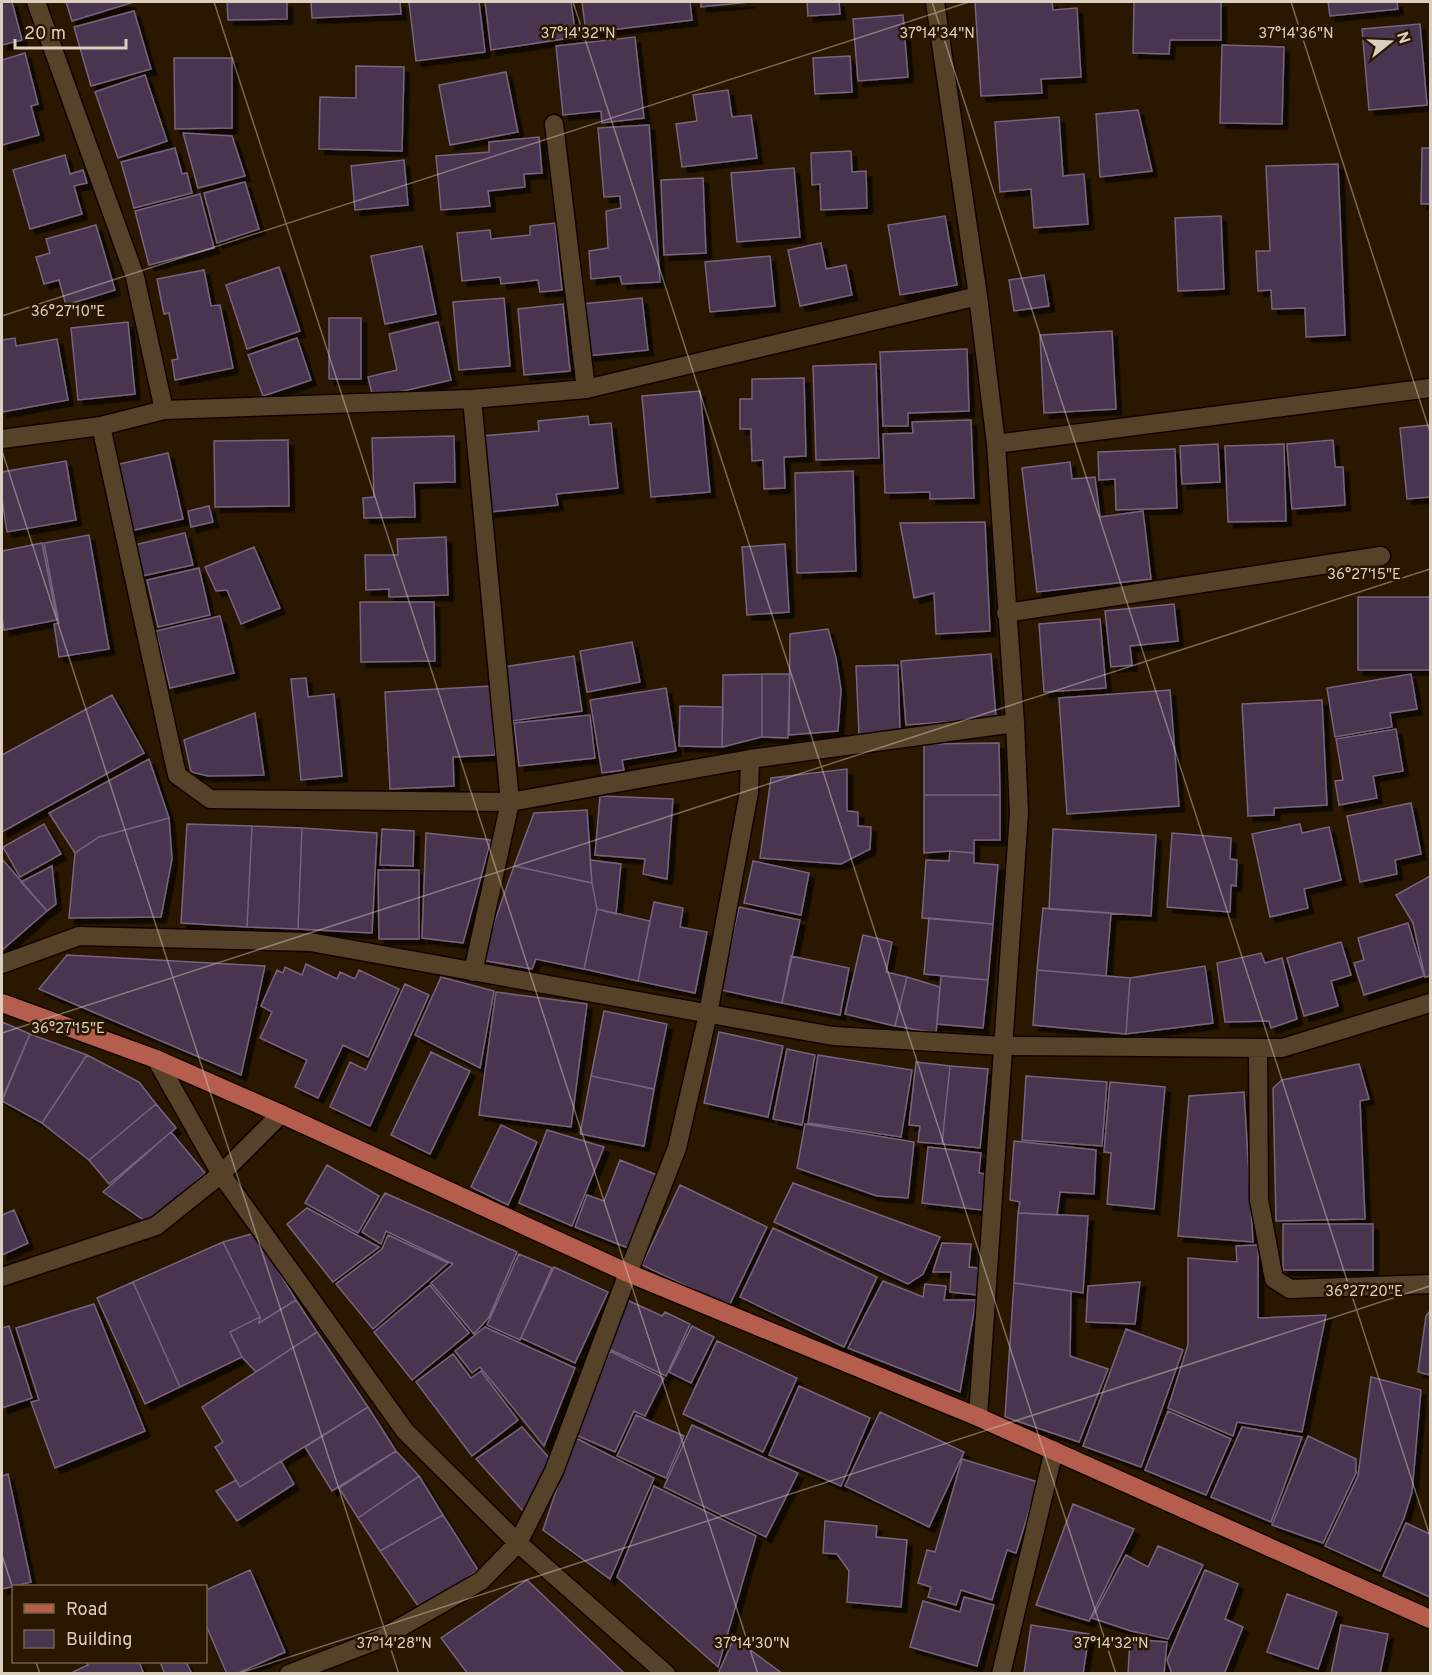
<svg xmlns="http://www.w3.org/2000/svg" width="1432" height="1675" font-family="Overpass,sans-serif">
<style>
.building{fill:#48354f;stroke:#77637f;stroke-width:1.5;filter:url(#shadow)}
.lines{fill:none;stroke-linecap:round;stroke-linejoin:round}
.minor-casing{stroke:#110300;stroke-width:21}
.major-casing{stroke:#110300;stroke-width:21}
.minor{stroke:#564228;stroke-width:18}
.major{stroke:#b55e4d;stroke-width:18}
.ticks{fill:none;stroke:#dbcfc0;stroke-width:1.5;stroke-opacity:0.45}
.ticks-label{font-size:15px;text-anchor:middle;fill:#dbcfc0;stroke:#291700;stroke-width:5;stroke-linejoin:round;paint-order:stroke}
</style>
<defs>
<filter id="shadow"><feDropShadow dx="5.5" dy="5.5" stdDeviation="0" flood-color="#0009"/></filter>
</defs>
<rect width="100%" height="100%" fill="#291700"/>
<path class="building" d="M2 2H12L22 40 2 45Z
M66 2H130L131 3 72 21Z
M227 2H287V19L228 20Z
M311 2H400L401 14 312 18Z
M409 2H479L485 52 416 61Z
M485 2H571L576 37 491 50Z
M582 2H690L692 20 586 33Z
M701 2H750L701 7Z
M807 2H839L840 14 808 16Z
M975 2H1052L1053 10 1077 8 1081 77 1041 79 1042 93 981 96Z
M1134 2H1221V40H1170L1169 54 1133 53Z
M1328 2H1397L1398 9 1330 16Z
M134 11 151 69 91 86 74 27Z
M903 15 908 77 858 81 853 19Z
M1420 24 1427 105 1369 110 1362 29Z
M635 37 644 118 602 123 601 111 563 115 556 46Z
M1222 45 1284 47 1282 124 1220 123Z
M25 53 38 104 31 106 39 135 2 145V60Z
M850 56 852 92 815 94 813 58Z
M174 58H232V128L175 129Z
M356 66 404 67 402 151 319 149 320 97 356 98Z
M506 72 518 132 450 145 439 85Z
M145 75 167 141 118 158 95 92Z
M728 90 732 117 751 115 757 158 682 167 676 124 697 121 693 95Z
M1138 110 1152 171 1100 177 1096 114Z
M1059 117 1063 176 1084 174 1088 224 1034 228 1031 189 1000 192 995 122Z
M649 125 660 282 622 284 620 276 591 279 589 251 608 248 606 211 621 208 620 196 604 197 598 128Z
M183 133 232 136 245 176 198 188Z
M539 137 542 173 524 174 525 187 488 191 490 206 441 210 436 156 489 152V142Z
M175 148 182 174 187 173 192 193 134 208 121 162Z
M1422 148H1430V204H1421Z
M851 151 852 172 866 171 867 208 821 210 820 184 812 185 811 153Z
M65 155 70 174 83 170 87 183 74 186 82 214 30 229 13 170Z
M404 160 408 205 355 210 351 166Z
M1338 164 1345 335 1306 337 1305 308 1272 309 1271 290 1258 291 1256 251H1270L1266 166Z
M794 168 800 237 737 242 731 173Z
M703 178 706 253 664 255 661 180Z
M245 182 259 229 217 243 204 193Z
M200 194 214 248 149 265 135 211Z
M945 216 957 285 900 295 888 225Z
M1221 216 1224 289 1178 291 1175 218Z
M555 223 562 290 540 292 538 280 501 284 500 277 462 281 457 233 490 230 491 239 530 235V226Z
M96 225 115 290 66 305 59 280 44 284 36 257 50 253 46 239Z
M821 243 826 269 846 265 852 295 800 306 788 250Z
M422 246 436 314 385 324 371 256Z
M770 256 775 306 710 312 705 262Z
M279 267 300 331 247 349 226 285Z
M204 270 211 306 220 305 233 368 175 380 172 360 178 359 169 313 164 314 157 279Z
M1044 275 1049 306 1014 311 1009 280Z
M504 298 510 366 459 370 453 302Z
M642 298 648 350 587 356 582 304Z
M563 304 570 371 524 375 518 309Z
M329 318H361V379H329Z
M128 322 135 394 78 400 71 328Z
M438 322 451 380 373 398 368 377 397 370 389 334Z
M1112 331 1116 409 1044 413 1040 335Z
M15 338 16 346 57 339 68 400 2 412V340Z
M297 338 311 380 263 396 248 355Z
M967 349 969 411 908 413V426H883L880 352Z
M876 364 879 458 816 460 813 366Z
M804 378 806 456 784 457 785 488 764 489 763 460 752 461 751 429H740V399H752V379Z
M700 391 710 492 651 497 642 396Z
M588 416 589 425 611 423 618 488 556 494 558 505 490 512 482 436 539 431 538 421Z
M971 420 974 498 930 499V492L885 493 883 434 913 433 912 422Z
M1430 425V497L1407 499 1400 428Z
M454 436 455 482 414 483 415 517 364 518 363 498 374 497 372 438Z
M288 440 289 506 215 507 214 441Z
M1333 440 1335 467H1343L1345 505 1292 509 1287 444Z
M1218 444 1220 482 1182 484 1180 446Z
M1284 444 1286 521 1228 522 1225 446Z
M1175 449 1177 508 1116 510 1115 479 1099 480 1098 452Z
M168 453 183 519 130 531 115 465Z
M66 461 76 520 7 532 2 499V472Z
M1070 462 1072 479 1095 477 1100 517 1143 511 1151 579 1037 592 1022 468Z
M853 471 856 571 797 573 795 473Z
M209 506 213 522 191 527 188 511Z
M985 522 990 631 936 634 934 593 914 598 900 523Z
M185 533 193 565 142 576 134 545Z
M89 535 109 649 59 657 54 624 59 623 44 543Z
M446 537 448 595 389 597V589L366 590 365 555H398L397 539Z
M42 543 57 620 4 630 2 617V551Z
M785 544 789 612 747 615 742 547Z
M254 547 280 608 241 624 227 590 216 591 205 567Z
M199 568 210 615 158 627 147 580Z
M1358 597H1430V670H1358Z
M360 602H434L435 661 361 662Z
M1174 604 1178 641 1130 646 1132 665 1111 667 1105 611Z
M220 616 234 673 170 688 156 631Z
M1100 619 1106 688 1044 692 1039 624Z
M828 629 836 658 841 690 838 731 789 735 790 634Z
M632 642 640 682 587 692 580 651Z
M991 654 996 718 906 725 901 661Z
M574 656 582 711 512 721 504 667Z
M898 665 900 733 859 735 856 666Z
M762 674V737L722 747 723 675Z
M762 674H790L788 738 762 737Z
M1411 674 1417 709 1390 713 1392 727 1335 737 1327 688Z
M306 678 308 697 334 694 342 776 301 780 291 679Z
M491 686 495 755 453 757 454 786 390 789 385 692Z
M666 688 676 751 622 760 624 770 602 773 590 700Z
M1170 690 1179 806 1067 814 1059 698Z
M112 695 144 753 2 832V755Z
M1322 700 1327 805 1274 808V815L1248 816 1242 704Z
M680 706 723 707 722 747 679 746Z
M255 713 264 775 208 776 191 772 184 740Z
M590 715 595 758 519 766 514 723Z
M1396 729 1403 771 1373 776 1377 798 1339 805 1335 781 1343 780 1336 739Z
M999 743 1000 795H924V744Z
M149 759 169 818 99 837 75 853 49 813Z
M847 769V811L858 812V826L871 827 870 849 841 864 760 858 771 778Z
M924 795H1000V840H974V853L950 851 924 853Z
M600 796 673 799 667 879 643 874 645 859 595 855Z
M1411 803 1421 854 1395 860 1397 874 1360 882 1347 816Z
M587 810 592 883 514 866 534 813Z
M169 818 172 859 161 917 69 918 75 853 99 837Z
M44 824 61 854 20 877 3 847Z
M187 824 252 826 247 927 181 923Z
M1300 824 1302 833 1329 827 1341 880 1304 889 1308 908 1270 917 1252 834Z
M252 826 302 828 298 929 247 927Z
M302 828 377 833 372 933 298 929Z
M382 829 414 831 413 866 380 865Z
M1053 829 1156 835 1151 916 1049 909Z
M426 833 491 840 463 943 422 938Z
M1172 833 1231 838 1230 859 1237 860 1236 886 1231 885 1230 912 1167 907Z
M950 851 974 853V863L998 865 993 924 922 918 926 860 949 861Z
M2 859 47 911 2 950Z
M590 860 621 864 616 914 597 909 592 883Z
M753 861 809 873 801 915 744 903Z
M52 866 56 904 47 911 21 882Z
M514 866 592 883 597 909 584 969 536 959 532 969 481 960Z
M378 870H419V939H379Z
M1430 876V976L1425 977 1413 923 1396 895Z
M654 902 683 908 680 927 707 932 695 993 638 981Z
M739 907 800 920 782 1003 721 990Z
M1043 908 1111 913 1106 976 1037 970Z
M597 909 650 921 638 981 584 969Z
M929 918 993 924 988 980 924 974Z
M1408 923 1424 976 1364 995 1354 963 1364 960 1358 938Z
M863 935 892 942 886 972 907 977 895 1026 845 1014Z
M1341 942 1351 975 1331 981 1338 1006 1304 1016 1287 958Z
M1261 953 1265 963 1282 958 1297 1019 1271 1028 1269 1021 1225 1022 1217 963Z
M67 955 265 966 241 1075 39 989Z
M791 956 849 968 840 1015 782 1003Z
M306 964 337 979 340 972 355 979 359 970 399 989 368 1057 343 1045 318 1098 295 1087 307 1060 260 1038 272 1012 261 1006 277 970 283 973 285 967 302 975Z
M1205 966 1213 1023 1126 1034 1130 978Z
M1037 970 1130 978 1126 1034 1033 1025Z
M941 976 988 980 983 1028 937 1024Z
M441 977 494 991 480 1068 415 1035Z
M907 977 940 987 936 1033 895 1026Z
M405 984 429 995 370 1126 330 1107 350 1062 366 1070Z
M496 992 587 1004 571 1127 479 1115Z
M604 1011 667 1024 654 1089 591 1076Z
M2 1022 30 1034 2 1099Z
M719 1032 783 1046 768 1117 704 1103Z
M30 1034 87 1055 42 1123 2 1101Z
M787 1049 815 1055 802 1125 773 1119Z
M431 1052 470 1071 430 1154 391 1135Z
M87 1055 139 1082 156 1104 89 1160 42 1123Z
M818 1055 912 1070 901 1137 808 1123Z
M916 1062 950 1066 942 1144 918 1142 920 1126 909 1125Z
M1359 1064 1369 1099 1360 1101 1365 1219 1276 1221 1273 1088 1282 1080Z
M950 1066 988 1069 980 1148 942 1144Z
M591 1076 654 1089 644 1146 580 1134Z
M1026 1076 1107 1082 1102 1146 1022 1140Z
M1110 1082 1165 1087 1154 1209 1107 1204 1111 1153 1104 1152Z
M1244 1092 1253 1242 1178 1236 1189 1096Z
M156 1104 176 1128 109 1184 89 1160Z
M805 1124 914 1142 908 1198 877 1196 797 1168Z
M501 1125 537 1142 508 1205 471 1187Z
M547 1130 604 1147 572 1226 519 1203Z
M171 1132 205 1173 148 1223 103 1192Z
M1014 1141 1096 1150 1094 1194 1060 1192 1057 1215 1018 1213 1020 1202 1010 1200Z
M928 1147 981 1153 979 1173 985 1174 982 1210 922 1203Z
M620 1160 657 1175 628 1248 575 1227 587 1195 604 1201Z
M327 1165 379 1196 358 1233 305 1203Z
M793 1183 940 1237 923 1274 908 1284 774 1222Z
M680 1185 767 1227 729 1306 642 1265Z
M385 1193 517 1252 489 1317 474 1334 431 1283 453 1264 386 1231 381 1244 362 1232Z
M307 1208 379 1247 333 1282 287 1224Z
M14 1210 28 1243 2 1255V1215Z
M1018 1213 1088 1216 1083 1293 1014 1283Z
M1283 1224H1373V1270H1283Z
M773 1228 877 1277 844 1347 740 1297Z
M255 1233 296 1300 259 1323 260 1317 223 1242Z
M388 1235 448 1263 373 1329 336 1284 382 1249Z
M223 1242 260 1317 230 1332 242 1357 180 1387 133 1282Z
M942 1243 971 1244 969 1267 978 1268 977 1295 950 1292 951 1272H933Z
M1258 1245V1318L1326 1315 1302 1432 1237 1422 1233 1436 1168 1408 1188 1345V1258L1237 1262 1236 1246Z
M519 1254 552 1268 520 1340 487 1325Z
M554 1267 608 1292 575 1363 521 1338Z
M883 1281 923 1297 925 1284 946 1286 944 1300H976L960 1392 848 1348Z
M133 1282 180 1387 145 1404 97 1298Z
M1140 1282 1135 1324 1086 1322 1088 1286Z
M1014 1283 1071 1291 1070 1356 1108 1369 1079 1442 1005 1417Z
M430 1285 469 1333 412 1380 374 1332Z
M296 1300 317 1332 256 1372 242 1357 230 1332 260 1317 259 1323Z
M627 1300 662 1316 665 1312 690 1324 666 1376 605 1347Z
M94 1304 145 1431 55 1468 31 1402 39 1400 16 1328Z
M1430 1311V1375L1418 1372 1426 1316Z
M9 1326 32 1398 2 1408V1328Z
M692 1326 714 1337 691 1383 669 1372Z
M485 1327 575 1368 544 1446 480 1367 472 1373 455 1351Z
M1126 1329 1183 1350 1141 1467 1083 1446Z
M317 1332 368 1407 240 1487 215 1447 223 1442 202 1407Z
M717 1341 797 1378 763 1452 683 1414Z
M610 1351 664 1378 645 1416 634 1411 615 1452 576 1435Z
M453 1354 471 1378 481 1371 518 1420 472 1456 416 1382Z
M1371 1377 1421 1390 1412 1492 1404 1518 1380 1571 1325 1546 1358 1476Z
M799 1386 870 1418 841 1486 769 1455Z
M368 1407 396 1451 332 1491 305 1447Z
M1168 1411 1231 1439 1206 1495 1145 1470Z
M880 1412 964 1452 929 1527 845 1486Z
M636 1415 684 1436 666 1478 617 1456Z
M692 1425 798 1473 766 1537 664 1487Z
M522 1427 551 1460 523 1511 476 1459Z
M1242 1427 1302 1437 1271 1522 1211 1497Z
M1308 1436 1356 1459V1473L1323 1543 1272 1525Z
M574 1437 654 1478 610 1579 543 1530Z
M396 1451 419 1476 358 1518 339 1488Z
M962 1459 1038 1482 1016 1553 1007 1550 992 1600 961 1590 956 1605 928 1597 931 1587 918 1583 927 1550 935 1552Z
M281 1461 294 1484 237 1521 216 1491 236 1480 240 1487Z
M8 1474 31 1582 2 1589V1476Z
M419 1476 443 1515 380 1551 358 1518Z
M654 1486 756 1536 718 1667 617 1577Z
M1073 1504 1134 1529 1089 1621 1036 1605Z
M443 1515 478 1570 421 1610 380 1551Z
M825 1521 877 1526 876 1537 907 1540 901 1607 847 1602 849 1571 837 1554 823 1553Z
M1406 1523 1430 1534V1597L1383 1576Z
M1158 1546 1203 1565 1168 1639 1131 1631 1092 1618 1126 1555 1148 1567Z
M250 1570 285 1652 236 1674H227L206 1625V1590Z
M1205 1570 1238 1584 1225 1619 1243 1627 1224 1674H1172L1167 1660Z
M527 1580 625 1674H468L441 1638Z
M1287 1594 1337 1612 1318 1669 1267 1652Z
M964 1597 994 1605 977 1666 910 1647 923 1601 960 1612Z
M1031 1625 1089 1634 1083 1674H1024Z
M1341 1625 1388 1634 1380 1674H1331Z
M734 1638 783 1674H718Z
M1130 1639 1167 1642 1164 1674H1128Z
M86 1662H139L144 1674H69L88 1665Z
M160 1662H186L192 1674H165Z"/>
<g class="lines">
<defs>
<path id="minor" d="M36 2 135 277 164 410
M935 2 978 296 996 444 1015 723 1019 813 978 1417
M554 124 586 389
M472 399 510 802 473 972
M101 426 177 775 210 799 510 802 750 759 1015 723
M2 439 101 426 164 410 472 399 586 389 978 296
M996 444 1430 388
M1006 613 1381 556
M2 964 79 936 310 942 833 1036 1003 1046 1282 1048 1430 1003
M1258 1048 1259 1200 1274 1279 1290 1289 1430 1284
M156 1059 221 1174 405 1431 518 1543 666 1674
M2 1277 156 1226 221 1174 281 1114
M289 1674 380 1639 481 1581 518 1543 554 1471 628 1273 677 1148 708 1014 749 792 750 759
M1001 1674 1054 1450"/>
<path id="major" d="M2 1003 156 1059 281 1114 628 1273 978 1417 1430 1619"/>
</defs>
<use href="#minor" class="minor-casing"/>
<use href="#major" class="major-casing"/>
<use href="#minor" class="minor"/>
<use href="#major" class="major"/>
</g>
<path class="ticks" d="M214 2 758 1674M573 2 1116 1674M932 2 1430 1536M1291 2 1430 432M2 316 969 2M2 451 399 1674M2 1033 1430 569M2 1555 14 1592M36 1662 40 1674M237 1674 1430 1286"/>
<g class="ticks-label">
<text x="578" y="38">37°14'32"N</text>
<text x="937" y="38">37°14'34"N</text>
<text x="1296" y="38">37°14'36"N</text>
<text x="68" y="316">36°27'10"E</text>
<text x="1364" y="579">36°27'15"E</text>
<text x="68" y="1033">36°27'15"E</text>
<text x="1364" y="1296">36°27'20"E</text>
<text x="394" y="1648">37°14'28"N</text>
<text x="752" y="1648">37°14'30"N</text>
<text x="1111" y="1648">37°14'32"N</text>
</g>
<rect width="1432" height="1675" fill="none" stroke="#dbcfc0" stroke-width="6"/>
<rect x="12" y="1585" width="195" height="78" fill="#291700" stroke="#70614d" stroke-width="1.5"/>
<rect x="24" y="1604" width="30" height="9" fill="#b55e4d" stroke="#70614d" stroke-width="1.5"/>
<text x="66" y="1615" font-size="18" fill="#dbcfc0">Road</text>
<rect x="24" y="1630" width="30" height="18" fill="#48354f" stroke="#70614d" stroke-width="1.5"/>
<text x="66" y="1645" font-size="18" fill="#dbcfc0">Building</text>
<g transform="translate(1390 42) rotate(72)" stroke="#291700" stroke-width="4.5" paint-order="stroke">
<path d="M0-4.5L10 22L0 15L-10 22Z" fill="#dbcfc0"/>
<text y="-9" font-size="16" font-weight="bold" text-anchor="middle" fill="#dbcfc0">N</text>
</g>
<path d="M15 39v9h111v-9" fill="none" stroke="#dbcfc0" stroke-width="3"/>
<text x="24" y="39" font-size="18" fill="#dbcfc0" stroke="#291700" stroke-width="4.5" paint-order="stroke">20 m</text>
</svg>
